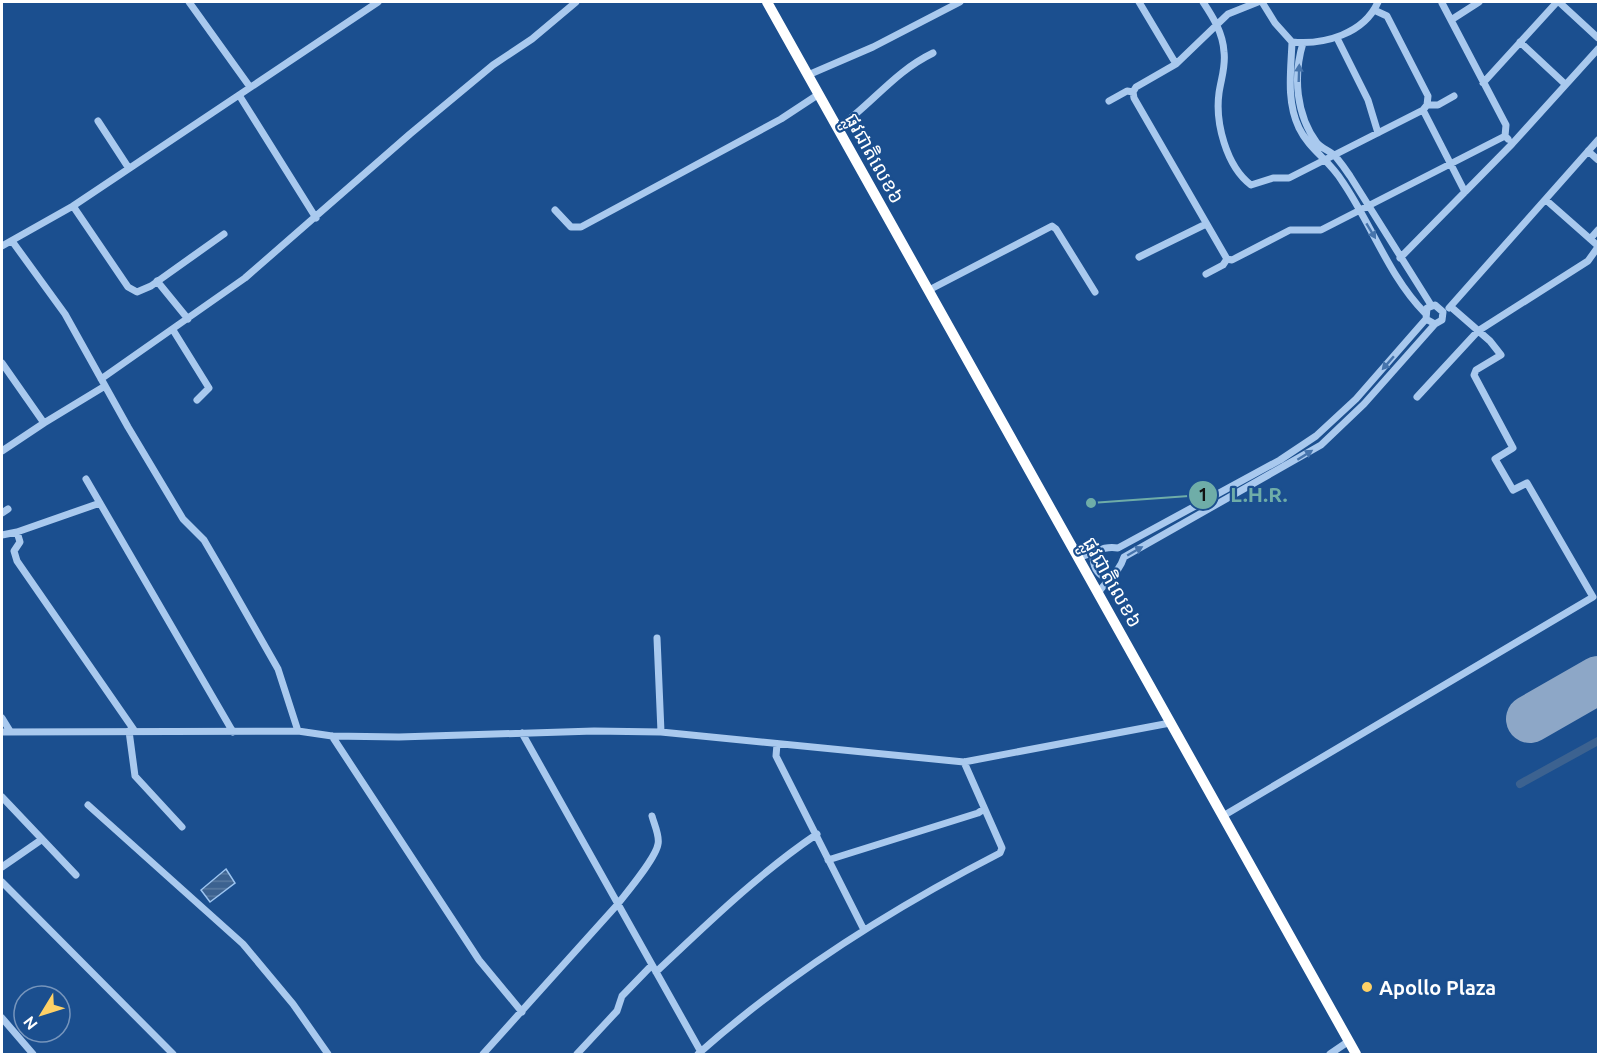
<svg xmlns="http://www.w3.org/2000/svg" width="1600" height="1056" font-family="Ubuntu,'Noto Sans Khmer',sans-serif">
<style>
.water{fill:url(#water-rules);stroke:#9cc4f0;stroke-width:1.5}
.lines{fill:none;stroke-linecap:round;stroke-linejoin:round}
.canal{stroke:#3c6290;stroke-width:8}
.runway{stroke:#8da7c7;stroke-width:48}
.minor{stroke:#a9c9ee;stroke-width:7}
.highway{stroke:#fff;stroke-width:10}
.oneway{fill:#4674ac}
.poi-dot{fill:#ffd166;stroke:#1b4f8f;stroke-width:2}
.labels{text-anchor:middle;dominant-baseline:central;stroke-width:4.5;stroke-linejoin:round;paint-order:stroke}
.street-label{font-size:20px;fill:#fff;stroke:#1b4f8f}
.poi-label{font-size:20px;font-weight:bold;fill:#fff;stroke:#1b4f8f;text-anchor:start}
.leader{fill:none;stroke:#6fada8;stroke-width:2}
.callout-dot{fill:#6fada8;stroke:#1b4f8f;stroke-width:2}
.mark-label{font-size:18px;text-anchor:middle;font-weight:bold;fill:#111}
.callout-label{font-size:21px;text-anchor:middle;font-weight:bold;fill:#6fada8;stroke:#1b4f8f;stroke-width:4.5;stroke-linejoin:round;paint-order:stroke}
</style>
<defs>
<pattern id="water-rules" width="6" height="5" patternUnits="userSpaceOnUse" patternTransform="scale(1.5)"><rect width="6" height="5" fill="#3c6290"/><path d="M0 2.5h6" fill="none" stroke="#597aa1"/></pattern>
</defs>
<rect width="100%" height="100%" fill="#1b4f8f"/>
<path class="water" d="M226 869 235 883 210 902 201 890Z"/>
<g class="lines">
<path class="canal" d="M1520 784 1598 741"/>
<path class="runway" d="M1530 719 1598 680"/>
<path class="minor" d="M189 2 250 87
M1139 2 1176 64
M1203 2C1213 17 1223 33 1224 52 1226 66 1221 79 1219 93 1215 122 1226 166 1251 185L1273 178H1289L1423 110 1427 105 1428 96 1387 16 1374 10
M1262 2 1275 23 1292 42C1291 70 1286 101 1299 128 1309 149 1330 161 1342 181 1371 223 1389 277 1425 313
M1559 2 1598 38
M1442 3 1506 125 1505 136 1508 139
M1451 20 1479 2
M1337 38 1368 100 1378 133
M1292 42C1324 45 1364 34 1378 2
M1520 42 1565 84
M1303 43C1293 76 1296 115 1317 143 1322 149 1331 151 1336 157 1341 163 1346 170 1350 176L1431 305
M808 75 873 47 960 2
M1483 83 1557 2
M1133 92 1134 98 1227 259
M239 95 316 218
M1109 101 1127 91 1133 92 1136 87 1176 64 1228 14 1258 2
M1427 105H1438L1454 96
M1423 110 1465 192
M98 121 128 167
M838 128C873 103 894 72 933 53
M1588 151 1598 160
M1546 200 1598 246
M73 206 128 287 137 292 151 286 224 234
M555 210 571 227H581L781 119 819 94
M1590 239 1598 230
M12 241 65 314 128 427 183 519 204 540 225 576 278 669 298 731
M2 246 73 206 378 2
M1139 257 1206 224
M1400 258 1512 144 1598 49
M1206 274 1223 265 1227 259 1232 260 1290 230H1321L1505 136
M157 281 188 319
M929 290 1052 226 1056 229 1095 292
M1449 308 1598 140
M173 330 209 388 197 400
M2 363 44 423 105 386
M101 379 245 278 410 134 493 65 532 39 576 2
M1417 397 1478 331 1588 261 1598 247
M2 451 44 423
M86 479 233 732
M2 513 8 509
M17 532 100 503
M2 535 17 532 20 542 14 551 17 561 134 730
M1093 554C1093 567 1096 573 1107 579
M1079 557C1093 554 1103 545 1118 548L1280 460 1316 436 1356 399 1426 319
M1098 593C1107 580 1119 573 1124 557L1321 445 1364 404 1435 324 1442 320 1443 312 1435 305 1427 308 1426 319 1435 324
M657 638 661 732
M2 718 10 731
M129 731 135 776 182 827
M2 732 298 731 332 736 399 737 594 731 661 732 964 762 1170 723
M522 733 701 1052
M332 736 479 960 522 1012
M777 744 776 756 863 928
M2 797 76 875
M88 805 243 944 293 1004 328 1054
M1223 816 1593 597 1527 483 1513 490 1495 459 1513 448 1474 375 1476 370 1501 355 1490 341 1451 307
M828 860 978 813 984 809
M2 867 41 840
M2 882 173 1054
M656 972C707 924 758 874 817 834
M2 1018 33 1054
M483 1054 617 905C627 892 656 858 658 844 660 836 654 824 652 816
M577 1054 617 1011 622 996 652 965
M698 1054C789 973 891 909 1000 853L1002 848 964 762
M1330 1054 1349 1041"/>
<path class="highway" d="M767 2 1356 1054"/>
</g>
<defs><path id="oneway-solid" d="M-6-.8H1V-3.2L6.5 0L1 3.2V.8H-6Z" transform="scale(1.5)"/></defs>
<g class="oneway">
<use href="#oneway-solid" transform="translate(1299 73) rotate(-88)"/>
<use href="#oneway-solid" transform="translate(1371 231) rotate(59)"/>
<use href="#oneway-solid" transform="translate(1388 363) rotate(131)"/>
<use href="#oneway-solid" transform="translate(1305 455) rotate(-32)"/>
<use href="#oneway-solid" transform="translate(1135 551) rotate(-30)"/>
</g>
<circle class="poi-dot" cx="1367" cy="987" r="6"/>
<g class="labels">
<g class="street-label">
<text transform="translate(875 158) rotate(61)">ផ្លូវជាតិលេខ៦</text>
<text transform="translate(1113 582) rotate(61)">ផ្លូវជាតិលេខ៦</text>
</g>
<g class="poi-label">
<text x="1379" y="987">Apollo Plaza</text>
</g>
</g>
<path class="leader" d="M1091 503L1203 495"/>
<g class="callout-dot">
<circle cx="1091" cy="503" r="6"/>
<circle cx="1203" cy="495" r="15"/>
</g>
<g class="mark-label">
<text x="1203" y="501">1</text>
</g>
<g class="callout-label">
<text x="1259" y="502">L.H.R.</text>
</g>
<rect width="1600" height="1056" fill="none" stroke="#ffffff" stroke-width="6"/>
<g transform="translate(42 1014) rotate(232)"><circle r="28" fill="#1b4f8f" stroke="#7695bc" stroke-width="1.5"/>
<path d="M0-4.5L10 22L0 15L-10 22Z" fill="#ffd166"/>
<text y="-9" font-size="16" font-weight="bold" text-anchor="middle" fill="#ffffff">N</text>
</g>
</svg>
